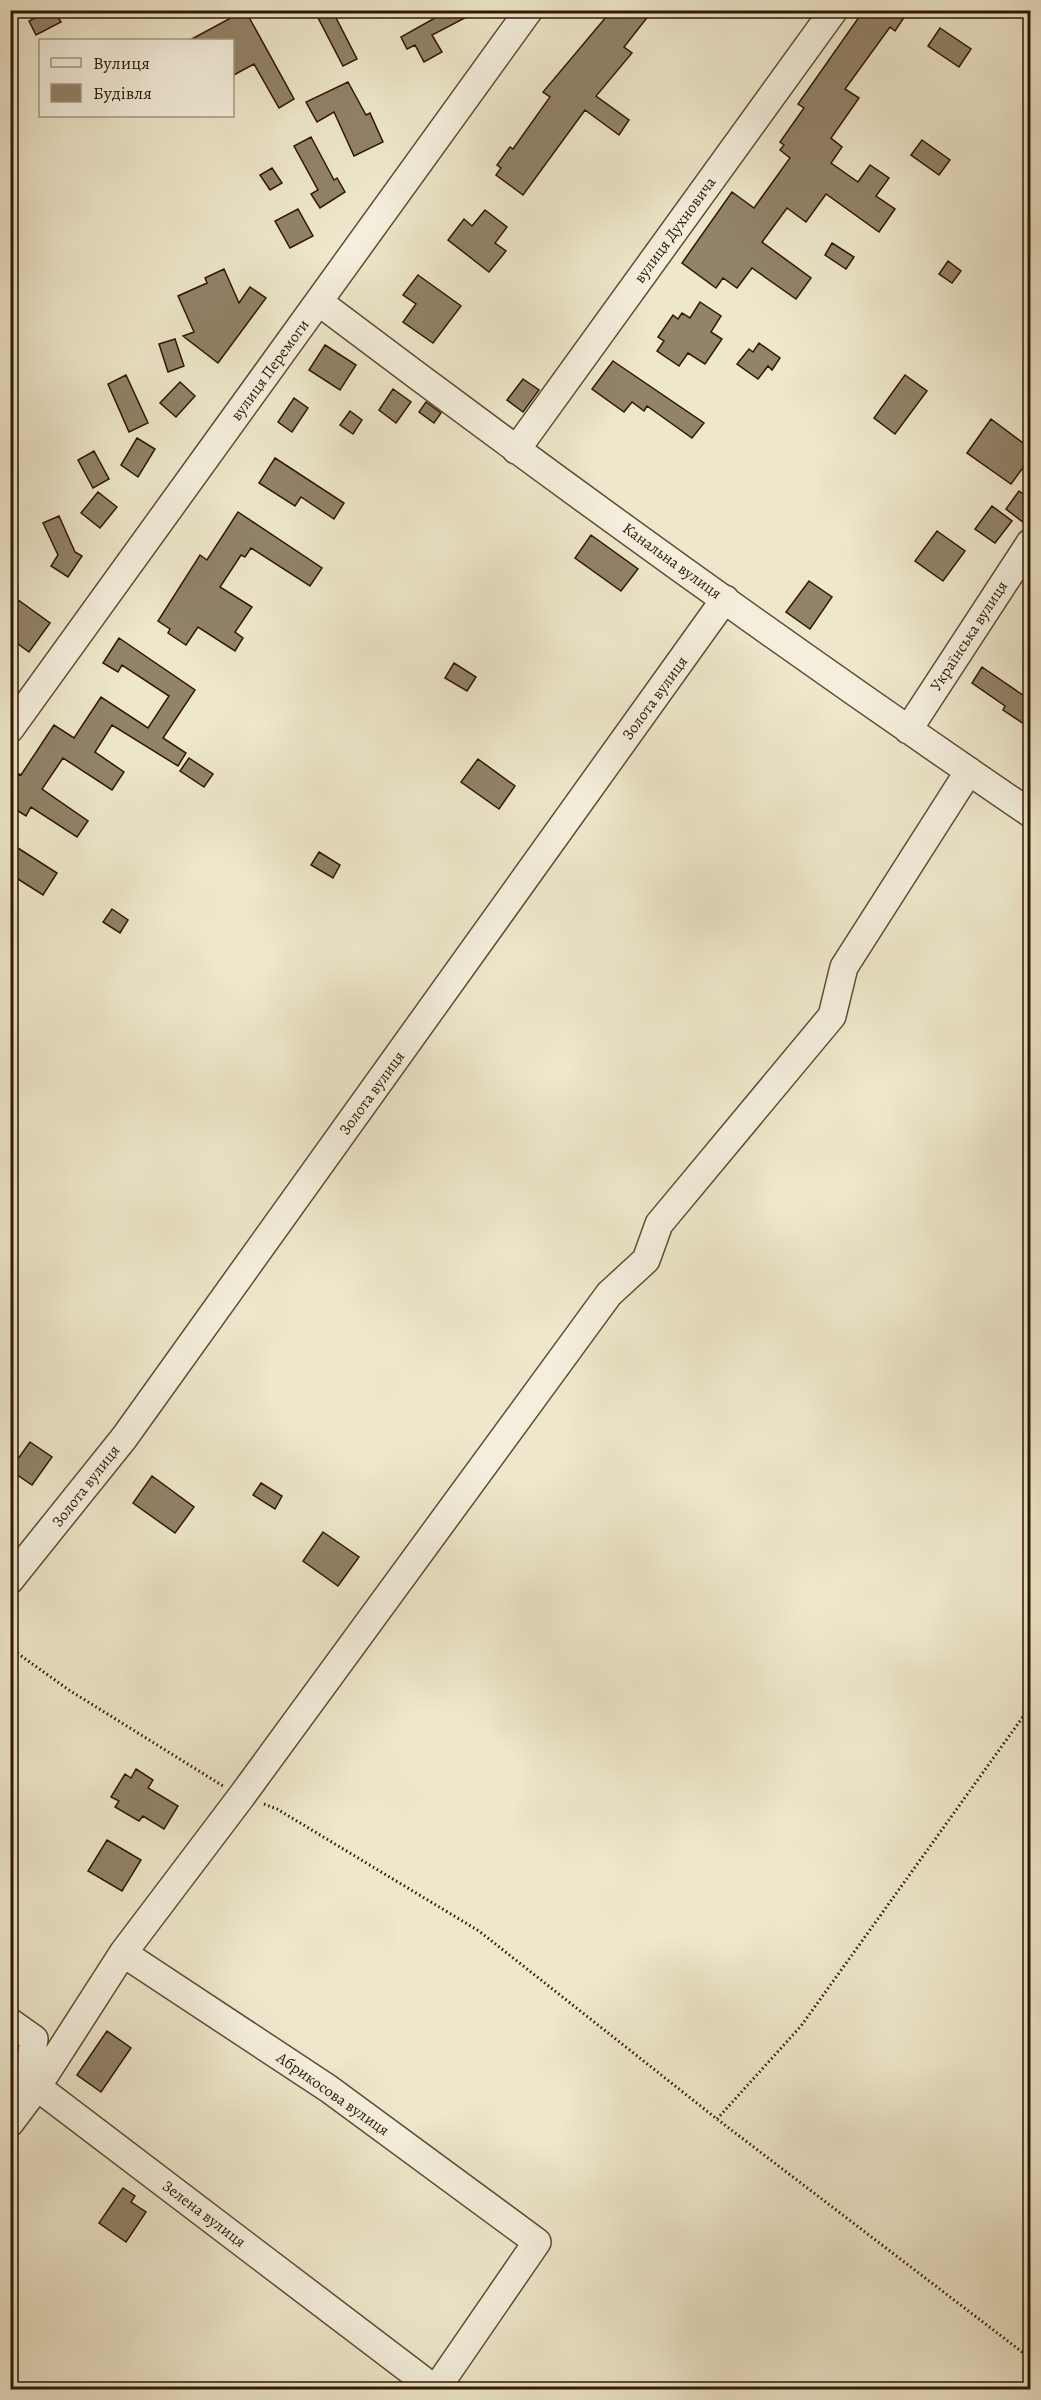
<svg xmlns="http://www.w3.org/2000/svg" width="1041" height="2400" font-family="Alegreya,serif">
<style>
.building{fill:#92836a;stroke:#2f1700;stroke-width:1.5}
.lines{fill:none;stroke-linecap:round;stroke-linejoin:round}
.minor-casing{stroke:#5f4b33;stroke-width:30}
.path{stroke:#2f1700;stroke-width:3;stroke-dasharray:1.5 3;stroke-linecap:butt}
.minor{stroke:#f4efdd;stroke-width:27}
.labels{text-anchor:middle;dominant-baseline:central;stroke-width:6;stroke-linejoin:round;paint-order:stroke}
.street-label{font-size:16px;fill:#2f1700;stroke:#f4efdd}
</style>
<rect width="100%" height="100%" fill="#eee7cb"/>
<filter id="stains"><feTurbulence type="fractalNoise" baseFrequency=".00333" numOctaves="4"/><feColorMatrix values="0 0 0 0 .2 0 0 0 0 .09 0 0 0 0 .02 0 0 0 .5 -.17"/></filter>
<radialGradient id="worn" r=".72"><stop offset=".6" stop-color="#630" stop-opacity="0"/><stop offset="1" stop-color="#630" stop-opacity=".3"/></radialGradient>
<path class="building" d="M50 10H54L61 22 36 35 29 21Z
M225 10H245L294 99 279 108 254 64 232 76V40H190L229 19Z
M314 10H332L357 59 343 66Z
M449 10H480L432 35 442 52 424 62 415 45 407 49 401 37Z
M612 10H653L624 47 632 53 596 96 629 120 619 135 585 110 523 195 496 175 501 168 497 165 510 147 513 149 550 97 543 92Z
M864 10H909L895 31 890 27 845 89 859 98 831 138 842 147 831 163 858 182 870 165 889 178 876 196 895 209 879 232 826 194 806 222 787 208 762 242 811 278 796 299 752 268 737 288 723 278 716 288 682 263 732 192 754 208 790 158 780 150 784 145 780 142 804 108 798 104Z
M940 28 971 49 959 67 928 46Z
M348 82 366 115 370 113 383 142 354 156 334 112 317 122 306 102Z
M311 137 334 180 337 178 345 192 320 208 311 194 318 190 294 146Z
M922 140 950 160 939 175 911 155Z
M272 168 282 183 270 190 260 175Z
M298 209 313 236 290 248 275 221Z
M485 210 507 227 495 243 506 251 489 272 448 240 464 219 472 226Z
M832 243 854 257 846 269 825 255Z
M948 261 961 271 952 283 939 274Z
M224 269 239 303 250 287 266 298 218 363 183 336 194 332 178 296 207 283 205 278Z
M418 275 461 306 433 343 403 322 416 304 403 295Z
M700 302 721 316 711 332 722 339 705 364 688 353 679 366 657 351 664 341 658 337 673 315 678 319 682 313 690 318Z
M175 339 184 366 168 372 159 344Z
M759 343 780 358 772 370 768 366 758 379 737 364 749 349 753 352Z
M325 345 356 365 340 390 309 370Z
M613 361 704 423 692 438 647 406 644 411 632 402 624 412 592 389Z
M126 375 148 423 129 432 108 384Z
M905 375 927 391 895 434 874 418Z
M523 379 539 390 523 412 507 400Z
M180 382 195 396 176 417 160 403Z
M393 389 411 402 396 423 379 410Z
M294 398 308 408 292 432 278 422Z
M426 402 441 413 434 423 419 412Z
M350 411 362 420 353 434 340 425Z
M991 419 1027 446 1023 452 1030 458 1011 484 967 453Z
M137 438 155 449 138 477 121 465Z
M94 451 109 479 93 488 78 460Z
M275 458 344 503 334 519 301 497 295 506 259 483Z
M1019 491 1030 499V514L1024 523 1006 509Z
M98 492 117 507 100 528 81 513Z
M992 506 1012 521 995 543 975 529Z
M238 512 322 568 310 586 251 548 245 557 241 555 220 587 252 607 235 632 243 638 235 651 198 627 186 645 168 633 170 629 158 621 200 555 207 560Z
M59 516 75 552 82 556 68 577 51 566 58 555 43 523Z
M937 531 965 551 943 581 915 561Z
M591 535 638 569 621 591 575 558Z
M809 581 832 597 810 629 786 612Z
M10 594 50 623 29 652 10 638Z
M119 638 195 690 163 738 186 753 178 766 112 725 95 752 124 772 112 790 63 758 42 789 88 821 77 837 31 807 26 816 10 806V787L19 774 21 775 54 725 74 738 101 697 148 728 169 696 122 665 118 672 103 663Z
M454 663 476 677 467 691 445 678Z
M982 667 1030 700V728L1003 710 1005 706 972 683Z
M189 758 213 774 204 787 180 771Z
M478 759 515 786 499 809 461 782Z
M10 843 57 873 43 895 10 874Z
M319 852 340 865 333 878 311 865Z
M112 909 128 920 120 933 103 922Z
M30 1442 52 1457 32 1485 10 1470Z
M152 1476 194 1507 175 1533 133 1503Z
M261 1483 282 1496 275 1509 253 1495Z
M323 1532 359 1557 338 1586 303 1561Z
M136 1769 153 1780 148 1788 178 1806 164 1829 143 1816 139 1821 115 1807 119 1801 111 1797 125 1774 131 1778Z
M107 1840 141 1860 122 1891 88 1871Z
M107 2031 131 2048 101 2092 77 2075Z
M123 2188 135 2196 131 2202 146 2212 126 2242 99 2223Z"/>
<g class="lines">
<defs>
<path id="minor" d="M319 302C552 478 789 649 1030 813
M516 450 834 10
M10 729 529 10
M908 730 1030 543
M10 1580 124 1438 725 599
M123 1953 329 2089 537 2242 436 2389
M10 2022 34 2039 28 2080 436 2390
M10 2123 37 2087 123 1953 241 1797 609 1294 646 1260 659 1224 832 1016 844 967 969 771"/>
</defs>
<use href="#minor" class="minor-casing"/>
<path class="path" d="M10 1648 69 1690 223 1786
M264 1804 277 1809 479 1931 717 2119 1030 2358
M717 2119 801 2026 1030 1707"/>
<use href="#minor" class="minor"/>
</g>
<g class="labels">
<g class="street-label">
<text transform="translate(675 230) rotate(-54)">вулиця Духновича</text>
<text transform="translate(270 370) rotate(-54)">вулиця Перемоги</text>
<text transform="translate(672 561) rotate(36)">Канальна вулиця</text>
<text transform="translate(969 636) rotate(-57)">Українська вулиця</text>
<text transform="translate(655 698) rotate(-54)">Золота вулиця</text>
<text transform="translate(372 1093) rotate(-54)">Золота вулиця</text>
<text transform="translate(86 1486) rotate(-52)">Золота вулиця</text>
<text transform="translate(333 2094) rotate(35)">Абрикосова вулиця</text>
<text transform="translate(204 2214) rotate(37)">Зелена вулиця</text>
</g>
</g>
<rect width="1041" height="2400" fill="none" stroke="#eee7cb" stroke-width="36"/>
<rect x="12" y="12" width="1017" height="2376" fill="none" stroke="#2f1700" stroke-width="3"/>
<rect x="18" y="18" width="1005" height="2364" fill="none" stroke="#2f1700" stroke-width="1.5"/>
<rect x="39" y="39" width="195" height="78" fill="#f4efdd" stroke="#a59985" stroke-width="1.5"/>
<rect x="51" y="58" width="30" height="9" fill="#f4efdd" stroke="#a59985" stroke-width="1.5"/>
<text x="93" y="69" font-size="18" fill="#2f1700">Вулиця</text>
<rect x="51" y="84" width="30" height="18" fill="#92836a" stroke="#a59985" stroke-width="1.5"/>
<text x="93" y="99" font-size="18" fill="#2f1700">Будівля</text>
<rect width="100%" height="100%" filter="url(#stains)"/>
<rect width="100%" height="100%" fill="url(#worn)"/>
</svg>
